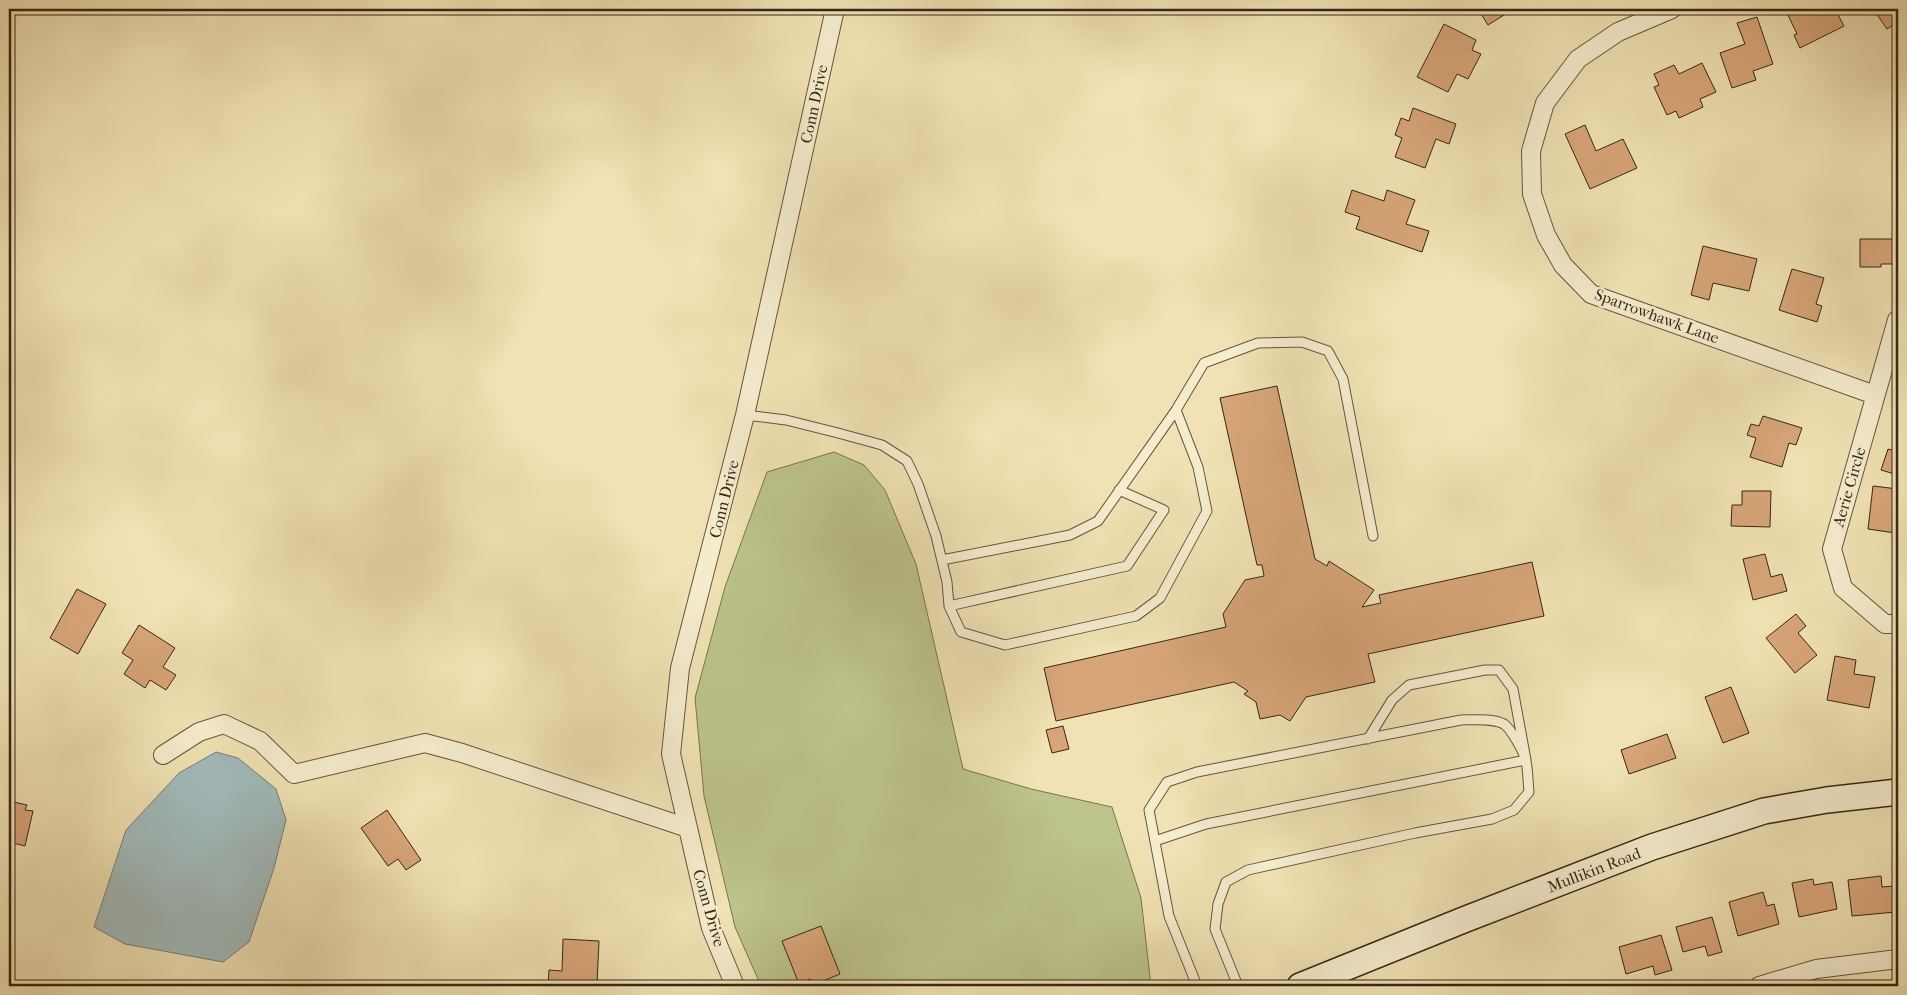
<svg xmlns="http://www.w3.org/2000/svg" width="1907" height="995" font-family="'IM FELL French Canon',serif">
<style>
.green{fill:#bcc38b;stroke:#7a754f}
.water{fill:#a1baba;stroke:#777f77}
.building{fill:#d7a578;stroke:#372713}
.lines{fill:none;stroke-linecap:round;stroke-linejoin:round}
.lane-casing{stroke:#65563b;stroke-width:11}
.street-casing{stroke:#65563b;stroke-width:20}
.secondary-casing{stroke:#372713;stroke-width:28}
.lane{stroke:#f5ecce;stroke-width:9}
.street{stroke:#f5ecce;stroke-width:18}
.secondary{stroke:#f5ecce;stroke-width:25}
.labels{text-anchor:middle;dominant-baseline:central;stroke-width:5;stroke-linejoin:round;paint-order:stroke}
.street-label{font-size:16px;fill:#372713;stroke:#f5ecce}
</style>
<rect width="100%" height="100%" fill="#f0e2b4"/>
<filter id="stains"><feTurbulence type="fractalNoise" baseFrequency=".004" numOctaves="4"/><feColorMatrix values="0 0 0 0 .2 0 0 0 0 .09 0 0 0 0 .02 0 0 0 .5 -.17"/></filter>
<radialGradient id="worn" r=".72"><stop offset=".6" stop-color="#630" stop-opacity="0"/><stop offset="1" stop-color="#630" stop-opacity=".3"/></radialGradient>
<path class="green" d="M834 452 864 465 885 490 916 564 963 769 1031 789 1112 807 1141 898 1151 986H761L735 927 704 796 695 698 725 587 767 472Z"/>
<path class="water" d="M216 752 238 758 276 789 286 820 274 868 249 942 223 962 125 944 94 927 126 830 179 773Z"/>
<path class="building" d="M1478 9H1511L1512 10 1488 25Z
M1800 9H1835L1844 26 1800 48 1794 35 1797 34 1788 15Z
M1873 9H1898V22L1887 29Z
M1757 17 1773 64 1753 71 1756 80 1732 88 1720 53 1745 44 1737 23Z
M1444 24 1476 40 1472 50 1481 54 1468 79 1457 74 1448 92 1417 77Z
M1702 63 1716 92 1700 99 1703 107 1679 118 1676 111 1667 115 1654 87 1659 85 1654 74 1674 65 1679 74Z
M1413 108 1456 124 1449 144 1436 139 1425 168 1395 157 1402 138 1395 135 1401 118 1409 121Z
M1585 125 1596 151 1623 139 1637 168 1590 189 1565 134Z
M1352 190 1384 201 1387 190 1415 200 1406 224 1429 231 1422 252 1356 229 1360 217 1345 212Z
M1860 239H1898V264H1881V267H1860Z
M1703 246 1757 259 1749 291 1713 283 1709 300 1691 295Z
M1792 269 1824 278 1816 304 1822 306 1817 322 1779 310Z
M1277 386 1315 559 1327 566 1329 561 1374 590 1362 607 1381 603 1379 595 1532 562 1544 616 1368 654 1375 682 1306 697 1290 721 1280 715 1260 719 1256 702 1244 694 1248 691 1234 682 1056 721 1044 668 1226 627 1223 614 1245 580 1264 576 1262 565H1257L1220 398Z
M1763 416 1802 428 1796 445 1789 443 1782 467 1750 457 1756 438 1747 435 1751 424 1759 426Z
M1888 449 1898 452V475L1881 470Z
M1873 486 1898 489V524H1896L1895 533 1868 529Z
M1742 491H1771L1770 527 1731 526 1732 505H1742Z
M1765 554 1771 577 1782 574 1787 591 1753 600 1743 559Z
M77 589 106 604 78 654 50 638Z
M1796 614 1806 626 1798 633 1817 655 1795 673 1766 638Z
M139 625 175 648 163 667 176 675 166 690 150 680 145 688 124 674 133 660 122 653Z
M1835 656 1856 660 1854 674 1875 677 1869 708 1827 700Z
M1731 687 1749 733 1723 743 1705 697Z
M1063 726 1069 749 1052 753 1046 730Z
M1667 734 1676 758 1629 774 1621 750Z
M9 801 27 805 25 810 33 811 25 846 9 842Z
M387 810 421 860 406 870 398 859 388 866 361 828Z
M1881 876 1882 887 1894 886 1896 912 1852 916 1848 880Z
M1813 879 1814 885 1832 882 1837 909 1799 917 1792 883Z
M1763 892 1767 906 1774 904 1779 924 1738 936 1729 902Z
M1712 917 1722 952 1708 956 1705 946 1683 952 1676 927Z
M821 926 840 974 813 985 810 979 799 984 782 941Z
M1661 935 1672 970 1655 975 1653 966 1626 974 1619 947Z
M563 939 599 941 597 984 589 983V986H548L549 970 562 971Z"/>
<g class="lines">
<defs>
<path id="lane" d="M745 415 786 420 838 433 882 445 907 461 918 484 936 536 947 582 949 606 961 632 1005 645 1136 616 1160 598 1207 511 1198 467 1176 410
M942 560 1070 535 1098 521 1176 410 1204 363 1258 343 1302 342 1328 351 1343 379 1373 536
M949 606 1127 566 1164 510 1119 490
M1155 841 1206 824 1526 760 1513 689 1499 670H1485L1409 685 1392 700 1368 739
M1197 986 1169 916 1149 810 1167 782 1197 772 1461 720C1474 720 1492 718 1504 724 1511 729 1524 752 1526 761 1528 771 1528 782 1529 792L1514 810 1492 819 1415 833 1248 870 1226 882 1218 904 1215 929 1238 986"/>
<path id="street" d="M1672 9 1618 32 1578 59 1545 103 1531 151 1532 194 1546 235 1563 265 1591 294 1875 395
M1897 320 1832 549 1843 588 1885 624H1898
M163 755 199 732 224 724 260 741 294 774 425 743 462 753 688 828
M735 986 711 928 671 754 680 668 745 415 835 9
M1759 986 1816 969 1898 959"/>
<path id="secondary" d="M1300 986 1466 919 1652 847 1764 811 1827 800 1898 792"/>
</defs>
<use href="#lane" class="lane-casing"/>
<use href="#street" class="street-casing"/>
<use href="#secondary" class="secondary-casing"/>
<use href="#lane" class="lane"/>
<use href="#street" class="street"/>
<use href="#secondary" class="secondary"/>
</g>
<g class="labels">
<g class="street-label">
<text transform="translate(814 104) rotate(-78)">Conn Drive</text>
<text transform="translate(1657 316) rotate(20)">Sparrowhawk Lane</text>
<text transform="translate(1849 487) rotate(-74)">Aerie Circle</text>
<text transform="translate(724 499) rotate(-76)">Conn Drive</text>
<text transform="translate(1594 870) rotate(-21)">Mullikin Road</text>
<text transform="translate(709 908) rotate(74)">Conn Drive</text>
</g>
</g>
<rect width="1907" height="995" fill="none" stroke="#f0e2b4" stroke-width="30"/>
<rect x="10" y="10" width="1887" height="975" fill="none" stroke="#372713" stroke-width="2.5"/>
<rect x="15" y="15" width="1877" height="965" fill="none" stroke="#372713"/>
<rect width="100%" height="100%" filter="url(#stains)"/>
<rect width="100%" height="100%" fill="url(#worn)"/>
</svg>
